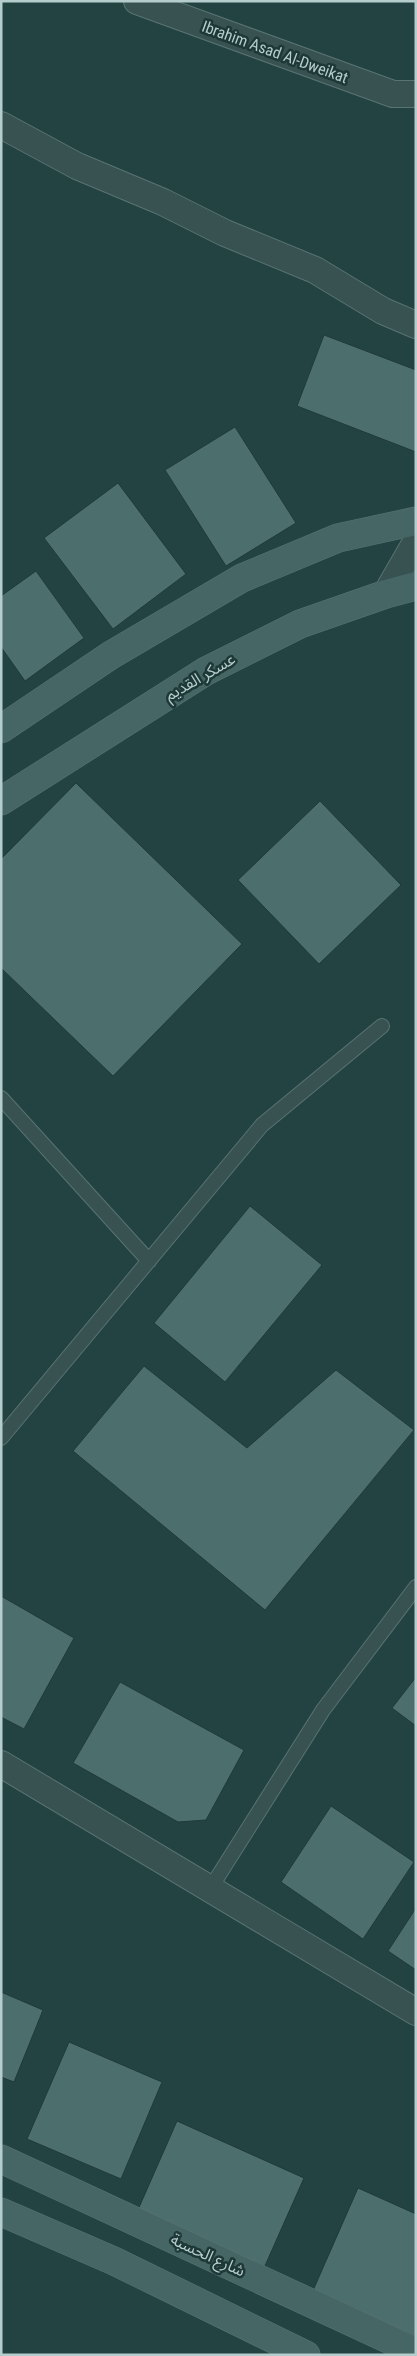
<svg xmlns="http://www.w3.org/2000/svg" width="417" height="2356" font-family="'Roboto Condensed','Noto Sans Arabic',sans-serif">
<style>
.building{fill:#4c6e6d;stroke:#1f3a39}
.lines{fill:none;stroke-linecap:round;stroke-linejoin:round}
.lane-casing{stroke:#597372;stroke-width:16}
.street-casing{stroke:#597372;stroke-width:28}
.secondary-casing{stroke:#597372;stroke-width:29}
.lane{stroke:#385252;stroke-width:14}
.street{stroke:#385252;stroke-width:26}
.secondary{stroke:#466666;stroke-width:28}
.labels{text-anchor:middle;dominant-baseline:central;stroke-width:5;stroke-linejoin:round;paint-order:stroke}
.street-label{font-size:16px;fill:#b5cdcd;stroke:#1d3837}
</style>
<rect width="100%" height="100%" fill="#234342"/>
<path class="building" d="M324 335 416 370V452L297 406Z
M235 427 296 523 226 566 165 470Z
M118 483 186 574 113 629 44 538Z
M36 571 84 638 25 681 1 647V596Z
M76 783 242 944 113 1076 1 968V859Z
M320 801 401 885 319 964 238 880Z
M250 1206 322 1265 225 1382 154 1323Z
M144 1366 247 1448 336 1370 414 1430 265 1610 73 1451Z
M1 1596 74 1638 24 1729 1 1717Z
M416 1677V1726L392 1708Z
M120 1682 244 1750 206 1820 178 1822 73 1763Z
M331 1806 414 1862 363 1939 281 1882Z
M416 1908V1970L388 1951Z
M1 1992 43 2010 14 2082 1 2077Z
M69 2042 162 2082 121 2179 27 2139Z
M177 2121 304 2178 264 2268 137 2212Z
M358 2188 416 2214V2341L311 2295Z"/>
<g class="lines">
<defs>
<path id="lane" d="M1 1098 149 1261
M1 1438 262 1125 382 1026
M210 1889 323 1710 416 1587"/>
<path id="street" d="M137 1 393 94H416
M1 125 77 166 163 202 225 233 315 270 383 311 416 325
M386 594 416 542
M1 1764 416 2012"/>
<path id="secondary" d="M1 729 111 655 242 578 338 538 416 521
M1 801 206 671 300 624 386 594 416 586
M1 2159 416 2352
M1 2212 114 2261 306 2355"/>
</defs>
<use href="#lane" class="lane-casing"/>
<use href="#street" class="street-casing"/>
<use href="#secondary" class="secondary-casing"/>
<use href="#lane" class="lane"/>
<use href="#street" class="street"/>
<use href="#secondary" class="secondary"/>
</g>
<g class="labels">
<g class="street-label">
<text transform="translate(275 52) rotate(20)">Ibrahim Asad Al-Dweikat</text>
<text transform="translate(200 677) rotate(-30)">عسكر القديم</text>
<text transform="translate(208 2255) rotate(25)">شارع الحسبة</text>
</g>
</g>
<rect width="417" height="2356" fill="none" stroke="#b5cdcd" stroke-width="5"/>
</svg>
